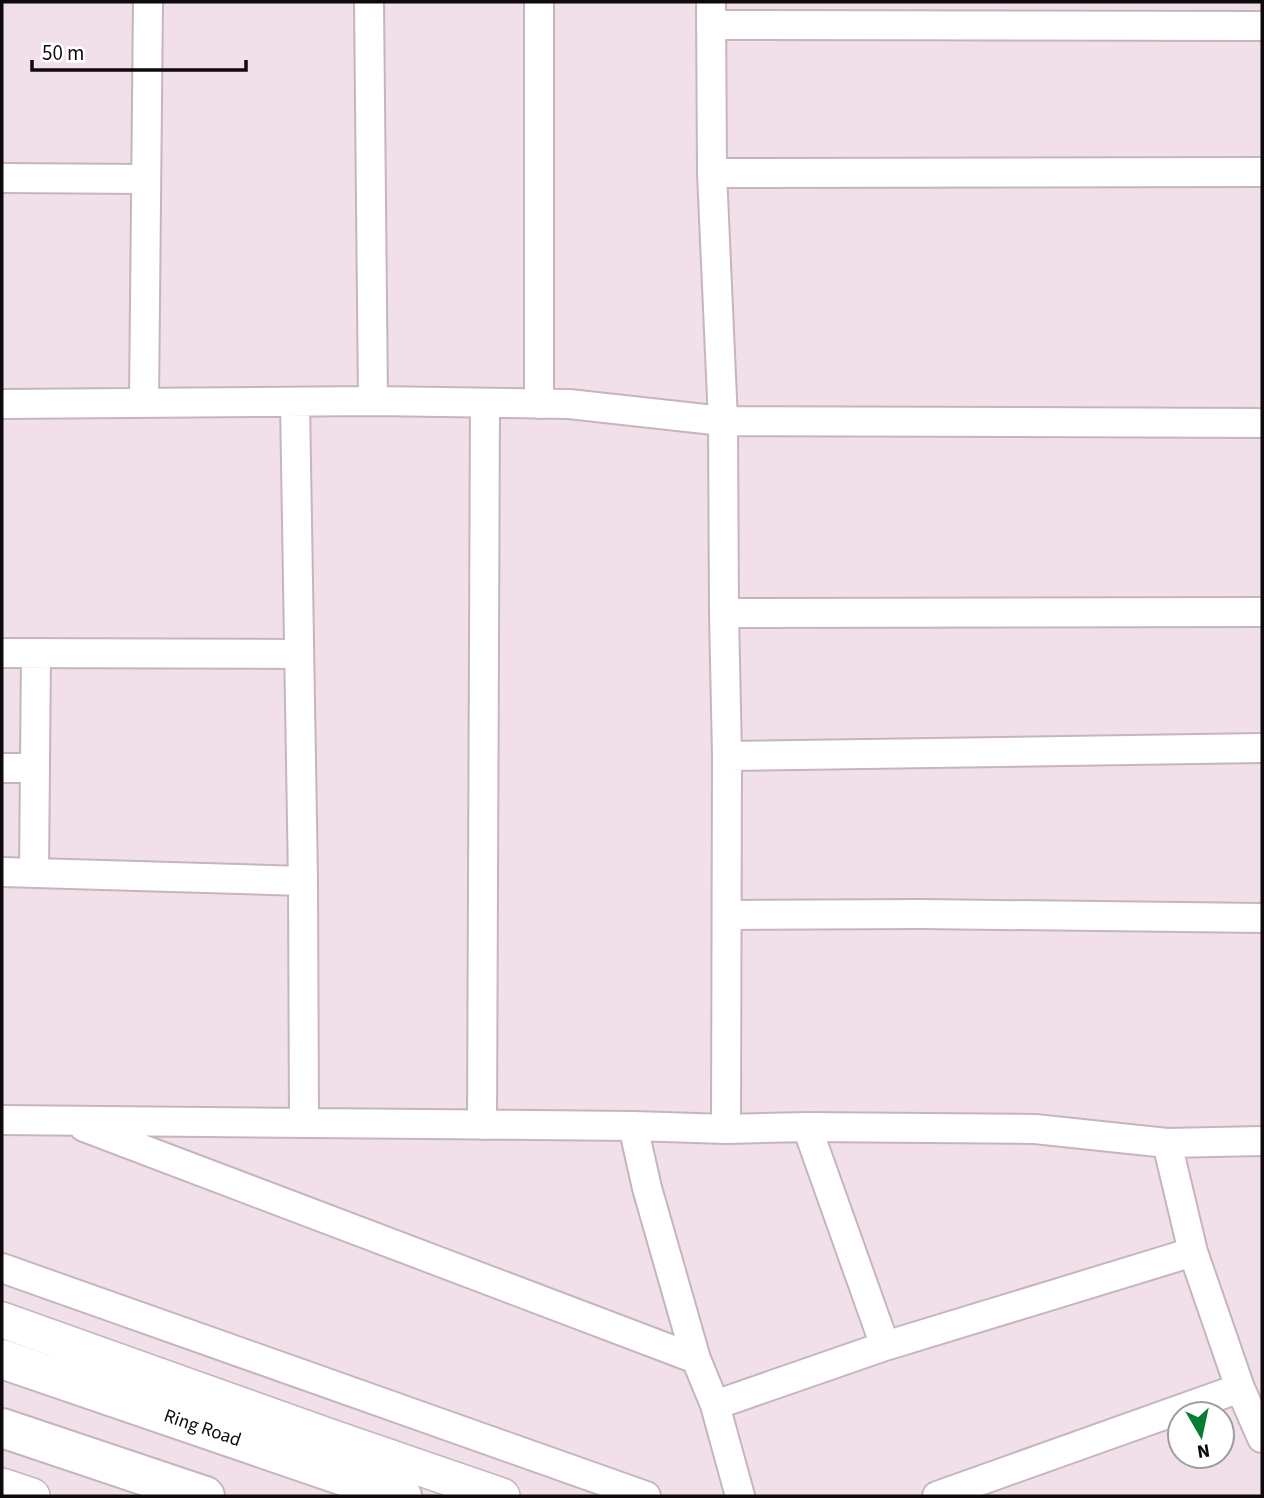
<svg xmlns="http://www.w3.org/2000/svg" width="1264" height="1498" font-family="'Source Sans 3',sans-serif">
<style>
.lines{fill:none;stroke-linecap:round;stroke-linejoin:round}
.minor-casing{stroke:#c6b5be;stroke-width:32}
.tertiary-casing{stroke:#c6b5be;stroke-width:38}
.trunk-casing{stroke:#c6b5be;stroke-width:42}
.minor{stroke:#fff;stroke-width:28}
.tertiary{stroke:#fff;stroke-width:35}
.trunk{stroke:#fff;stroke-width:38}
.labels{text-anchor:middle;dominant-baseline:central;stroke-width:7;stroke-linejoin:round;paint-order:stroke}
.street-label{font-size:19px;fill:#0f090c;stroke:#fff}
</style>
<rect width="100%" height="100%" fill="#f1dfe9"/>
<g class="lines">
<defs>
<path id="minor" d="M369 2 373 401
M711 2 712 173 723 421 724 613 727 756 726 1129
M711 25 1262 26
M712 173 1262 172
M2 178 146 179
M144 402 148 2
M295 402 303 881 304 1123
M2 404 373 401 569 404 723 421 1262 423
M539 404V2
M724 613 1262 612
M2 653 299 654
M727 756 1262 748
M2 768H35
M2 872 303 881
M34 873 36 653
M728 915 922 914 1262 918
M2 1120 633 1126 726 1129 807 1127 1035 1129 1167 1143 1262 1141
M482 1125 485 403
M633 1126 647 1188 696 1359 715 1405 740 1496
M84 1127 696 1359
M807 1127 885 1346
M1167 1143 1193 1252 1240 1388
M2 1268 646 1496
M715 1405 885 1346 1193 1252
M937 1496 1240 1388 1262 1438"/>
<path id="tertiary" d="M2 1320 336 1439 502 1496
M2 1486 32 1496"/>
<g id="trunk">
<path id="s1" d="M2 1359 402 1496"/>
<path d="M2 1428 205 1496"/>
</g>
</defs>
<use href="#minor" class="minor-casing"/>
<use href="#tertiary" class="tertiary-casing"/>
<use href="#trunk" class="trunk-casing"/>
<use href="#minor" class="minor"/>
<use href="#tertiary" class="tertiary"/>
<use href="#trunk" class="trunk"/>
</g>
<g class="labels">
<g class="street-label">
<text stroke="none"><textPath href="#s1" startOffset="212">Ring Road</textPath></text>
</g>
</g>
<rect width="1264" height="1498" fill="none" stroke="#0f090c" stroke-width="7"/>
<g transform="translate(1201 1435) rotate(171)"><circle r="33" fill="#ffffff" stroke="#9f9d9e" stroke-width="2"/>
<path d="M0-5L12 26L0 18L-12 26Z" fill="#057d34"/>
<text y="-10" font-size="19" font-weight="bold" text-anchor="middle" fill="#0f090c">N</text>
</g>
<path d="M32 60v10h214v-10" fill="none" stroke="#0f090c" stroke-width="3.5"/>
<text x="42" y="60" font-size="21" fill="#0f090c" stroke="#ffffff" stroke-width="5" paint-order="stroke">50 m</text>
</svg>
